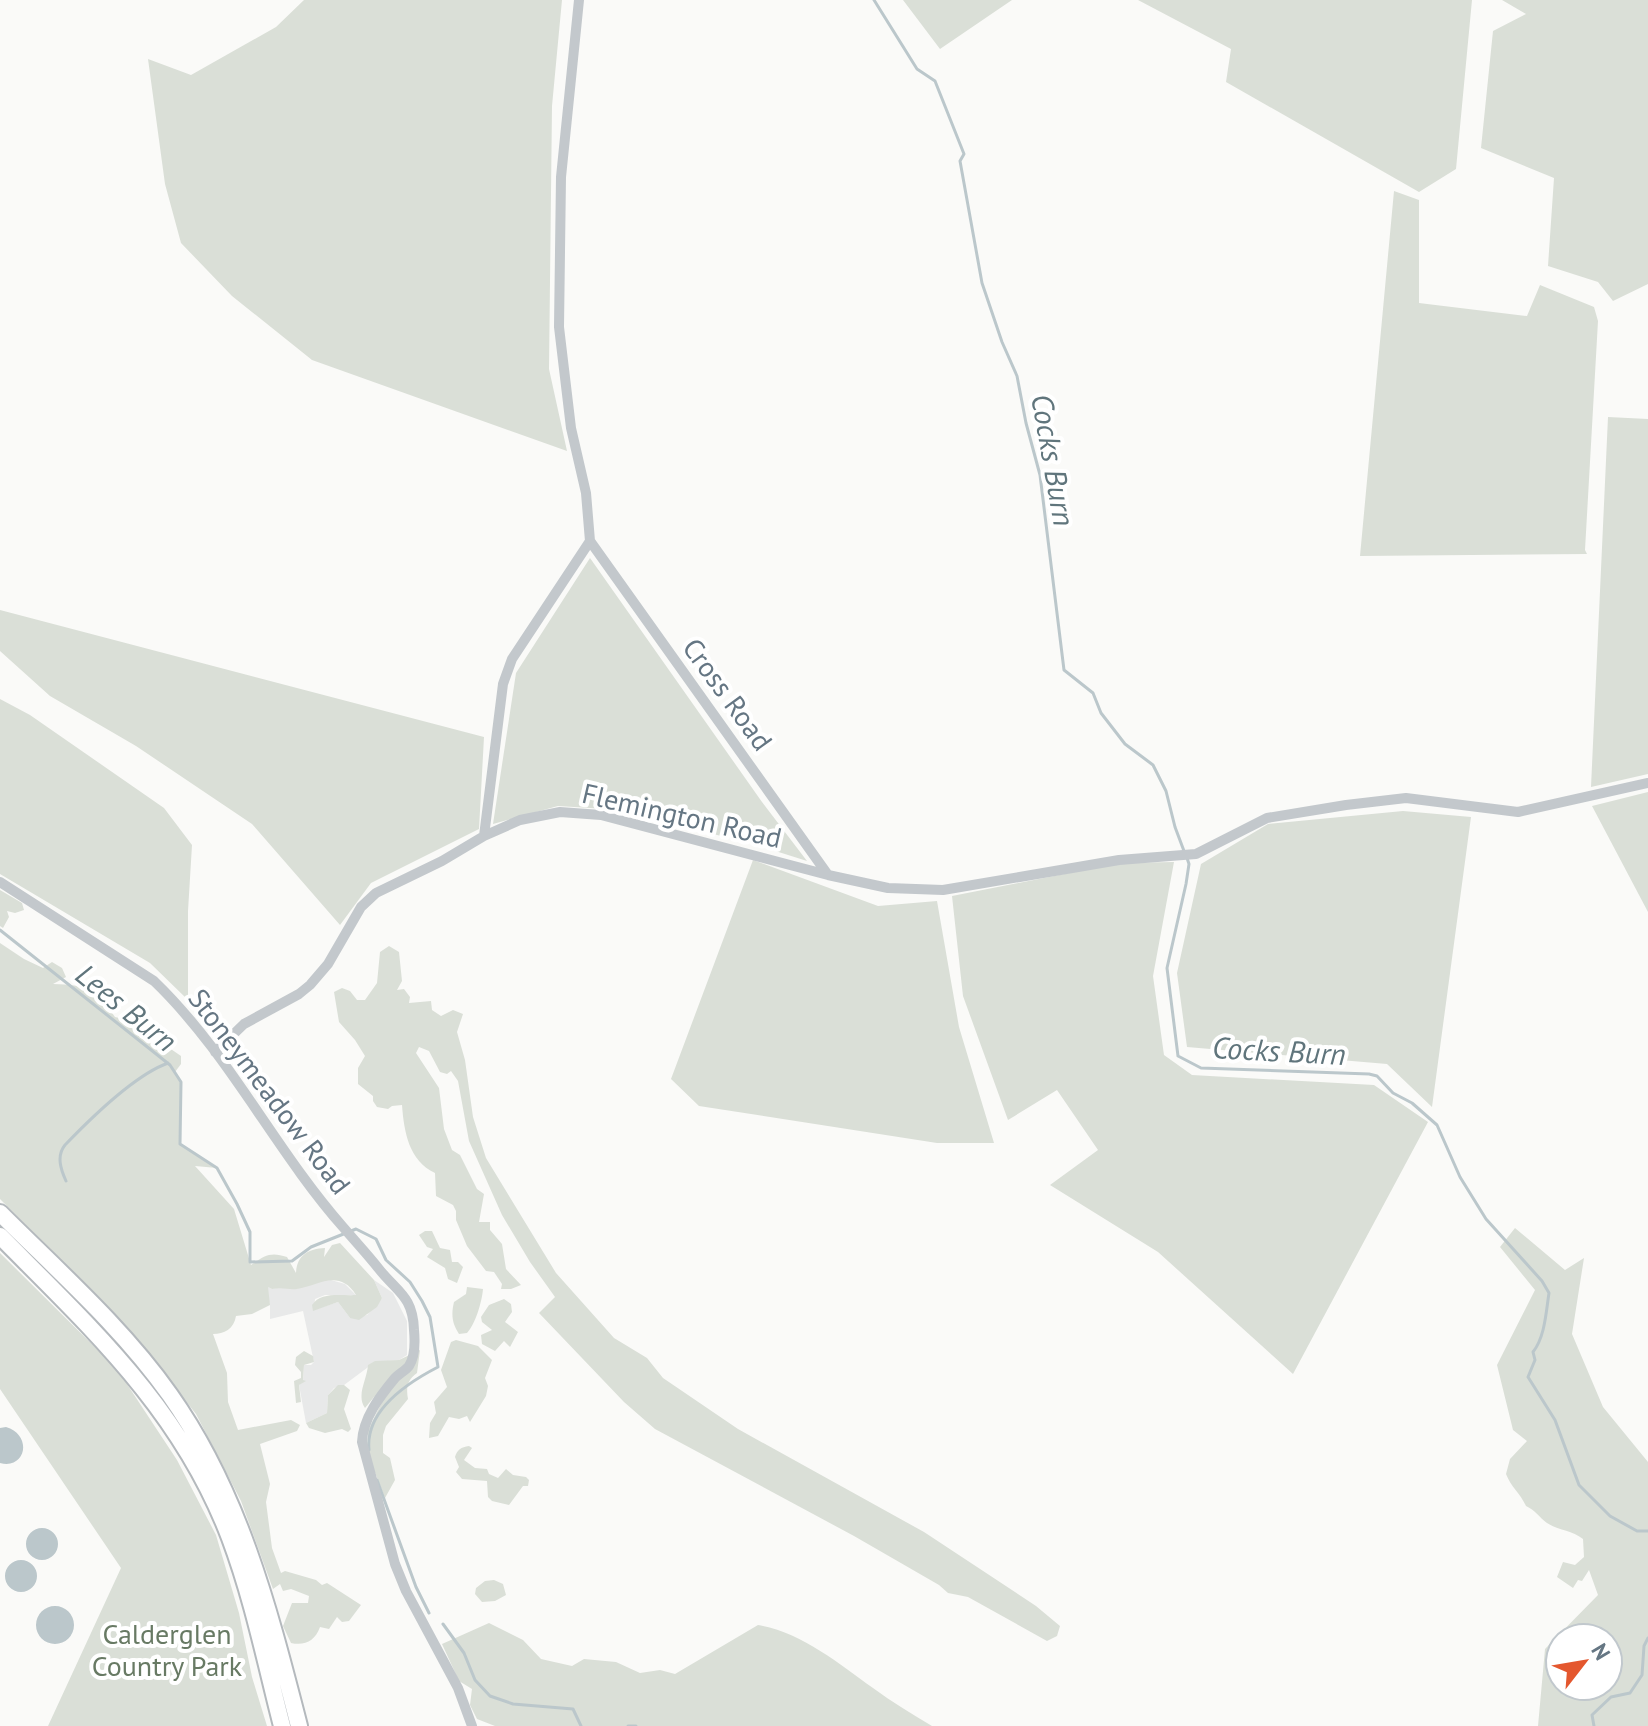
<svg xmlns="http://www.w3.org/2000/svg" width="1648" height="1726" font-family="'PT Sans',sans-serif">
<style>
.built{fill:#e8e9e9}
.green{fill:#dadfd7;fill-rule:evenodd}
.water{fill:#bbc7cb}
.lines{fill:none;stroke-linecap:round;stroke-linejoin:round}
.stream{stroke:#bbc7cb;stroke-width:3}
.highway-casing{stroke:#b4b9bd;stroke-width:20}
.minor{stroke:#c3c8cc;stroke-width:10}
.highway{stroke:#fff;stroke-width:16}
.labels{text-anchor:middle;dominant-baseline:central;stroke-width:8;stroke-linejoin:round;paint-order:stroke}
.street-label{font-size:28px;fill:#657683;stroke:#fff}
.park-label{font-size:28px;fill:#687a64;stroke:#fff}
.water-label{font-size:30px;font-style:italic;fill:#60757c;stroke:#fff}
</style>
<rect width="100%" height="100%" fill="#fafaf8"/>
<path class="built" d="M331 1280 345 1284 356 1295H325L315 1299 314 1310 338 1302 350 1318 367 1315 382 1298 374 1280 393 1293 407 1321V1355L399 1360 375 1362 344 1385 334 1388 328 1395 327 1413 306 1423 299 1385 303 1381 304 1365H311L314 1362 303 1311 270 1319V1305L265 1285 272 1289 286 1286 296 1289 317 1281Z"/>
<path class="green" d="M304 0H562L552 106 549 369 567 451 312 360 232 296 181 243 165 184 148 59 191 75 276 27Z
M903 0H1012L940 49Z
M1138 0H1472L1456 169 1419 192 1226 82 1231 49Z
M1502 0H1648V284L1613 301 1598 282 1548 266 1554 178 1481 148 1493 31 1526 14Z
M1394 191 1419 200V303L1527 316 1540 285 1594 307 1598 321 1585 550 1587 554 1360 556Z
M1608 417 1648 419V774L1591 787Z
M590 558 762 802 807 861 747 842 606 809 558 806 493 824 516 673Z
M0 610 484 737 479 829 371 883 340 925 252 824 136 746 50 696 0 651Z
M0 699 30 715 164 808 192 845 188 911V1000L150 963 0 874Z
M1648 792V912L1592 806Z
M1403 811 1471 817 1432 1107 1387 1064 1187 1047 1177 973 1201 864 1268 824Z
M753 860 878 906 937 901 959 1027 994 1143H937L699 1106 671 1079Z
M1174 862 1153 976 1164 1055 1192 1075 1374 1085 1428 1122 1293 1374 1158 1252 1050 1185 1098 1150 1057 1090 1008 1120 963 996 952 896 1120 863Z
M0 890 22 903 24 910 15 913 7 911 9 917 3 928 0 926Z
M0 943 24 959 43 968 52 962 62 968 66 977 53 984C87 985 95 988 115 1017L145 1024 165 1045 181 1056V1064L175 1072 181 1082 180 1144 217 1168 195 1166 234 1209 251 1265C264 1256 270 1251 287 1257L296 1273C297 1255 308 1249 325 1248L324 1257 332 1245 340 1243 374 1280 382 1298 377 1307 359 1320 350 1318 338 1302 313 1311 312 1305C321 1291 341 1296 356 1295 339 1268 318 1286 297 1289 288 1290 284 1287 272 1289L268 1287 270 1305 252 1314 236 1316C234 1329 224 1334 213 1334L227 1373 228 1402 238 1430 291 1420 300 1425 297 1431 260 1444 270 1484 266 1502 272 1548 281 1573 285 1571 316 1580 322 1585 327 1583 361 1605 349 1621 342 1622 337 1617 329 1629 320 1627C315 1641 305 1646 291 1643L283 1626 292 1603H308L309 1596 291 1589 283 1591 280 1584 273 1589 241 1501 196 1414 129 1329 0 1199Z
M389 946 399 952 402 981 397 990 404 989 410 997 409 1003 431 1001 432 1010 441 1016 453 1010 463 1014 457 1032 465 1060 473 1117 486 1158 556 1273 614 1338 647 1358 663 1378 738 1429 924 1532 1036 1606 1060 1626 1057 1636 1047 1641 968 1597 948 1593 939 1585 854 1536 655 1429 624 1402 539 1313 555 1297 530 1262 502 1215 469 1141 458 1081 451 1071 447 1074 440 1072 429 1051 419 1047 416 1053 439 1088 444 1129 452 1150 460 1155 477 1189 484 1194 479 1222H490V1230L502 1244 506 1269 521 1285 511 1289H501L502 1284 494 1272 486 1271 467 1246 456 1220V1211L453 1205 436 1196 435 1173C409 1161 404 1132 402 1105L392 1106 388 1109 377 1107 373 1101V1096L358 1084V1068L365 1056 355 1040 339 1022 334 992 342 988 350 991 357 1000H365L377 983 380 952Z
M1515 1228 1565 1270 1584 1258 1572 1334 1603 1407 1648 1462V1726H1538L1545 1649 1598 1595 1589 1570 1582 1581 1578 1580 1573 1588 1557 1577 1563 1562 1575 1565 1584 1557 1583 1539C1572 1530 1559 1531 1547 1523 1539 1517 1535 1510 1526 1506 1520 1493 1511 1487 1506 1474L1510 1459 1527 1441 1513 1430 1497 1365 1535 1290 1500 1247ZM1608 1638V1686H1560V1638Z
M425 1231H432L440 1248 450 1250 452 1262H458L463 1267 457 1283 448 1279 445 1268 427 1257 433 1249 427 1247 419 1235Z
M0 1253 117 1369 177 1460 216 1535 239 1613 252 1677 267 1726H48L121 1568 0 1389Z
M467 1287 483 1289C482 1302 475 1325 467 1333L459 1334C452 1323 451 1315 454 1302L466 1294Z
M504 1299 511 1304 512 1312 505 1322 518 1332 510 1347 504 1341 495 1351 482 1344 481 1335 492 1330 482 1322 481 1317 489 1305Z
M456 1340 478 1346 492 1360 485 1378 488 1386 486 1396 470 1422 467 1416 459 1419 449 1417 438 1436 429 1438 430 1423 436 1413 434 1402 447 1387 441 1370 451 1342Z
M420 1350 417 1373C407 1380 406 1388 408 1399L386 1426 383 1435V1453L390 1458 395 1480 385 1498 367 1452 368 1430 383 1400 380 1395 374 1397 365 1408C356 1395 367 1380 368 1365L375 1361 399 1360Z
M304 1351 313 1356 314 1362 304 1365 303 1380 306 1381 299 1385 301 1402 296 1403 294 1381 301 1378V1372L295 1365 296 1357Z
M338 1385H344L350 1390 344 1409 351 1429 348 1432 342 1429 325 1433 309 1428 306 1423 327 1413 328 1395Z
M469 1446 472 1448 464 1460 475 1468 487 1469 489 1474 498 1478 506 1469 513 1475 526 1477 529 1480 528 1486H523L509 1505 492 1501 488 1497 487 1481 462 1479 456 1472 459 1467 455 1457C457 1450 461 1447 469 1446Z
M494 1580 503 1584 506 1595 495 1601 482 1602 475 1594 476 1588 485 1581Z
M489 1623 523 1640 541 1659 572 1666 584 1659 616 1662 640 1673 660 1670 675 1674 758 1625C801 1632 838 1663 873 1688 892 1702 912 1714 932 1726H495L477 1719 470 1705 472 1689 459 1681 442 1644Z"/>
<path class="water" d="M6 1427C33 1435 26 1470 0 1463V1428Z
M26 1544a16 16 0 1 1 32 0a16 16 0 1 1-32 0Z
M5 1576a16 16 0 1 1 32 0a16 16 0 1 1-32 0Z
M36 1625a19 19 0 1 1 38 0a19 19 0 1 1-38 0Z"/>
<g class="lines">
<path class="stream" d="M874 0 917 69 935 81 964 154 960 161 982 283 1002 342 1017 376 1026 423 1040 475 1064 670 1093 693 1101 713 1125 744 1153 765 1166 791 1175 827 1184 851
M1187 858 1189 864 1186 884 1167 968 1178 1056 1201 1068 1369 1074 1377 1076 1393 1093 1412 1103 1437 1125 1460 1177 1486 1219 1542 1281 1549 1293C1546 1312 1545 1337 1533 1352L1535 1360 1528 1377 1555 1420 1579 1485 1610 1516 1637 1531H1648
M0 930 170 1065 181 1082 180 1144 217 1168 237 1204 250 1232V1262L292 1261 311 1247 356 1229 376 1239 386 1260 410 1282 422 1301 430 1317 438 1367C407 1383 365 1411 369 1450
M66 1181C61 1170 56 1156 65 1145 90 1119 135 1075 168 1063
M377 1480 416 1587 429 1613
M443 1624 464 1653 475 1680 490 1696 513 1704 573 1709 581 1726
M628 1726H636
M1594 1726 1592 1715 1611 1697 1630 1693 1642 1675 1644 1646 1648 1638"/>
<defs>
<path id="highway" d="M0 1213C58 1271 122 1327 170 1395 240 1494 269 1610 299 1726
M0 1236C93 1330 182 1411 230 1538 253 1599 266 1664 282 1726"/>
</defs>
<use href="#highway" class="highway-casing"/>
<path class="minor" d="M590 541 828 875
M484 836 503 684 512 659 590 541 586 493 571 428 559 327 561 177 579 0
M0 882 154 981C229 1053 275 1150 343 1227 355 1241 368 1255 379 1269 397 1292 413 1296 414 1330 415 1341 415 1357 409 1366 406 1370 399 1374 395 1378 380 1396 363 1418 362 1442L395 1564 406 1591 458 1688 472 1726
M215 1052 244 1024 299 994 310 985 328 964 361 907 376 893 442 861 484 836 520 820 560 812 601 815 828 875 888 888 943 890 1119 860 1196 854 1267 818 1346 805 1406 798 1518 812 1648 783"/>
<use href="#highway" class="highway"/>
</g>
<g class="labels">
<g class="street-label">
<text transform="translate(728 694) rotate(54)">Cross Road</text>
<text transform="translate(682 815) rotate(13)">Flemington Road</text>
<text transform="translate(270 1091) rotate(53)">Stoneymeadow Road</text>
</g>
<g class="park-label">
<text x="167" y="1633">Calderglen<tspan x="167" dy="32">Country Park</tspan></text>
</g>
<g class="water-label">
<text transform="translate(1054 460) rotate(80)">Cocks Burn</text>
<text transform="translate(127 1007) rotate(39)">Lees Burn</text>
<text transform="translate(1279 1050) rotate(3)">Cocks Burn</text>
</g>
</g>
<g transform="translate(1584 1662) rotate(59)"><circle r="38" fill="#ffffff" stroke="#c1c8cd" stroke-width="2"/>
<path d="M0-6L14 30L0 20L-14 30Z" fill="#e4572e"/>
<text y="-12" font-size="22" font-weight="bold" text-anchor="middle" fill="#657683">N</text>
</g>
</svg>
